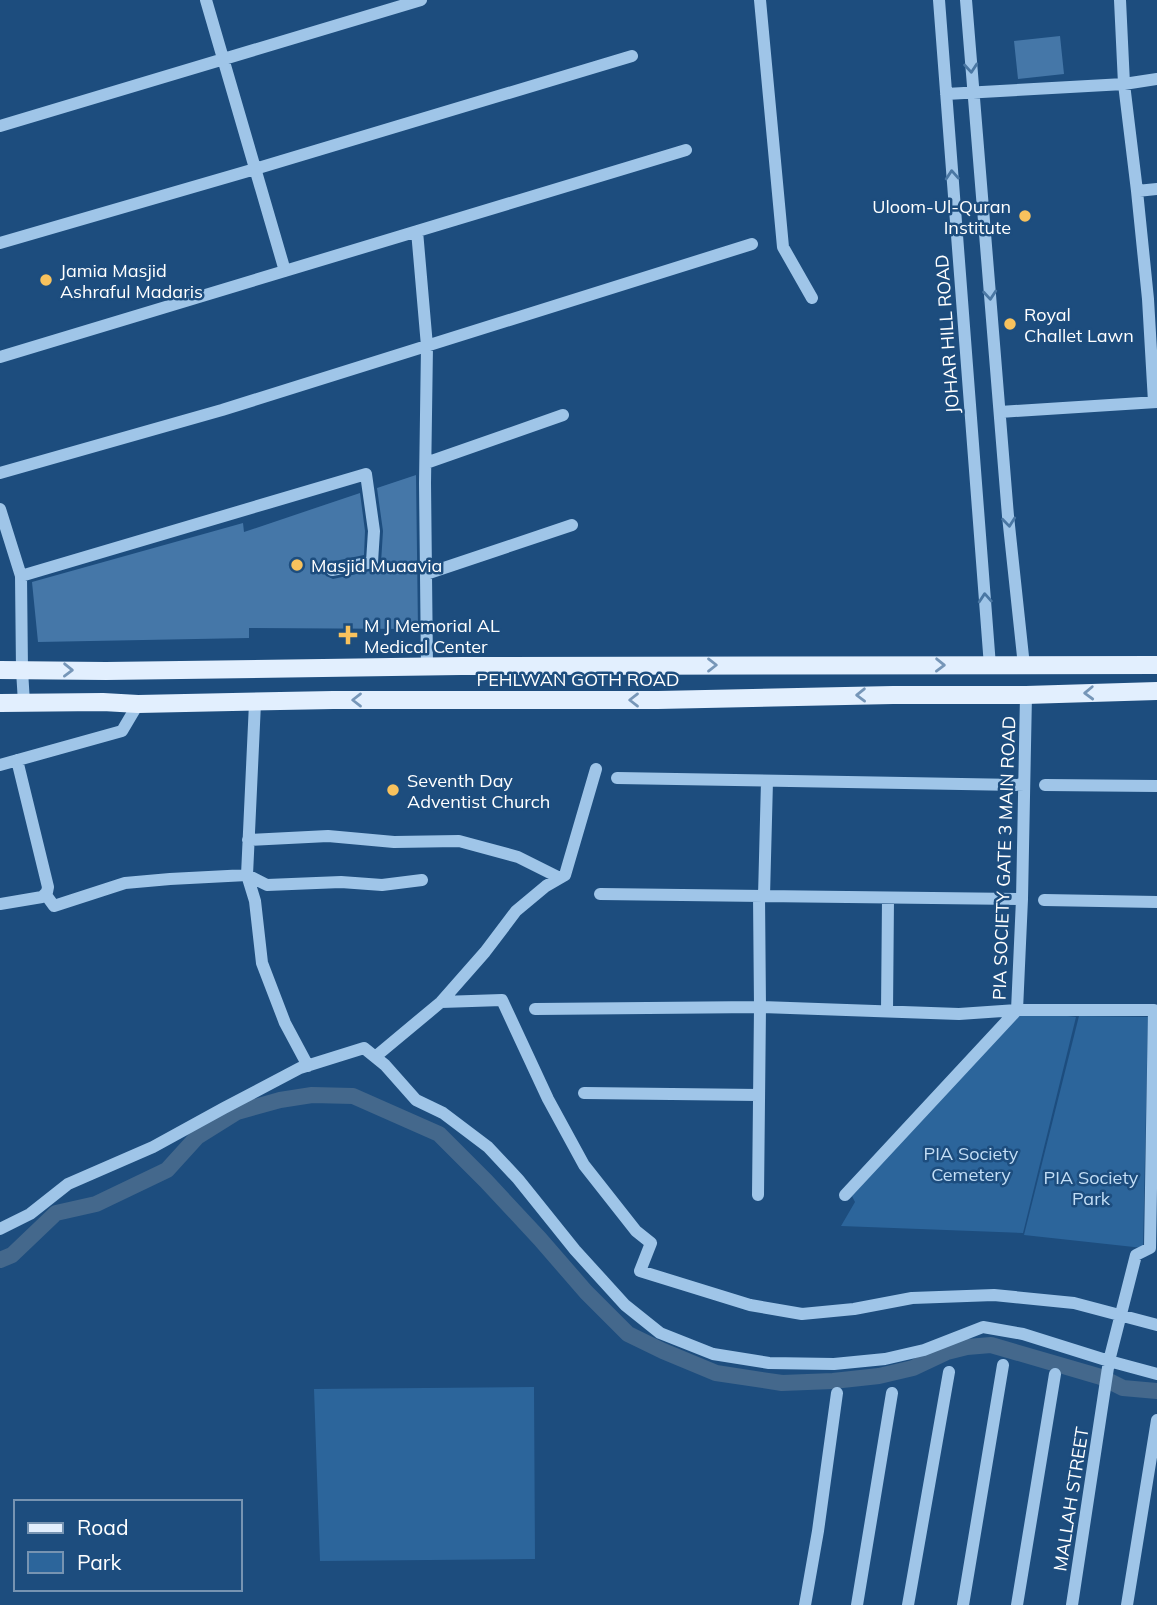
<svg xmlns="http://www.w3.org/2000/svg" width="1157" height="1605" font-family="Mulish,sans-serif">
<style>
.green{fill:#2c659b}
.lines{fill:none;stroke-linecap:round;stroke-linejoin:round}
.canal{stroke:#44688c;stroke-width:16}
.building{fill:#4577a8}
.minor{stroke:#9fc5e8;stroke-width:12}
.major{stroke:#e2effe;stroke-width:18}
.oneway{stroke:#4a77a3}
.oneway2{stroke:#7696b8}
.poi-dot{fill:#f8c25d;stroke:#1d4d7e;stroke-width:2.5}
.labels{text-anchor:middle;dominant-baseline:central;stroke-width:5;stroke-linejoin:round;paint-order:stroke}
.poi-label{font-size:18px;fill:#fff;stroke:#1d4d7e;text-anchor:start}
.street-label{font-size:18px;fill:#fff;stroke:#1d4d7e}
.park-label{font-size:18px;fill:#c3def6;stroke:#1d4d7e}
</style>
<rect width="100%" height="100%" fill="#1d4d7e"/>
<path class="green" d="M1018 1010 1076 1017 1023 1233 841 1226 855 1202 852 1196Z
M1079 1016 1148 1017 1143 1248 1024 1235Z
M534 1387 535 1559 320 1561 314 1389Z"/>
<g class="lines">
<path class="canal" d="M0 1260 12 1255 56 1213 96 1204 167 1170 197 1137 237 1112 280 1100 312 1095 353 1096 439 1134 486 1181 540 1239 586 1292 628 1334 663 1351 716 1373 782 1383 833 1381 879 1376 913 1368 947 1352 967 1347 991 1345 1101 1377 1123 1388 1157 1391"/>
</g>
<path class="building" d="M1060 36 1064 74 1018 79 1014 41Z
M416 475 418 629 249 628V638L38 642 32 582 243 523 244 532 360 493 365 531 364 555 330 562 324 567 323 571 326 576 333 579 375 570 379 567 381 563 383 531 377 488Z"/>
<g class="lines">
<path class="minor" d="M206 0 285 271
M760 0 783 247 812 298
M939 0 990 666
M966 0 1008 516 1024 666
M1120 0 1124 84 1137 191 1148 299 1154 402
M946 94 1124 84 1157 79
M0 126 421 0
M1137 191 1157 189
M417 231 427 346 425 483 427 666
M0 243 255 169 632 56
M0 357 686 150
M1000 412 1157 402
M426 463 563 415
M0 473 222 410 752 244
M0 509 21 576 366 474 374 531 372 562 332 570
M426 574 572 525
M21 576 22 670 24 703
M255 703 247 875 255 901 262 963 285 1023 308 1066
M0 765 122 731 138 704
M617 778 1024 785
M1045 785 1157 786
M248 840 328 836 394 842 459 841 518 857 560 878
M600 894 1022 899
M46 895 54 906 125 883 170 879 247 875 267 885 341 882 382 885 422 880
M764 896 767 781
M1044 900 1157 902
M0 904 42 897 47 892 48 887 17 760
M441 1002 502 1000 548 1099 584 1165 636 1231 651 1243 640 1271 750 1305 802 1314 854 1309 912 1298 994 1295 1074 1303 1157 1325
M535 1009 760 1007 959 1014 1017 1010H1154L1150 1248 1136 1255 1109 1361 1072 1605
M1017 1010 1022 899 1026 695
M887 1011 888 899
M375 1057 441 1002 485 952 516 911 546 886 565 875 596 769
M584 1093 759 1095
M758 1195 760 1007 759 896
M845 1195 1017 1010
M0 1229 30 1214 68 1184 153 1147 224 1108 300 1068 364 1048 385 1065 416 1100 443 1113 488 1147 518 1179 575 1250 625 1305 660 1333 713 1354 769 1363 834 1364 885 1359 924 1350 983 1327 1023 1334 1109 1361 1157 1374
M805 1605 818 1531 837 1393
M857 1605 892 1393
M908 1605 949 1372
M963 1605 1003 1365
M1017 1605 1055 1374
M1127 1605 1157 1420"/>
<path class="major" d="M0 670 106 671 461 666 1157 665
M0 703 103 702 138 704 333 700H658L893 695H1026L1157 691"/>
</g>
<defs><path id="oneway-chevron" d="M-2-3.5L2.5 0L-2 3.5" fill="none" stroke-width="1.6" stroke-linecap="round" stroke-linejoin="round" transform="scale(1.75)"/></defs>
<g class="oneway">
<use href="#oneway-chevron" transform="translate(971 68) rotate(85)"/>
<use href="#oneway-chevron" transform="translate(952 175) rotate(-94)"/>
<use href="#oneway-chevron" transform="translate(990 295) rotate(85)"/>
<use href="#oneway-chevron" transform="translate(1009 522) rotate(84)"/>
<use href="#oneway-chevron" transform="translate(985 598) rotate(-94)"/>
</g>
<g class="oneway2">
<use href="#oneway-chevron" transform="translate(712 665)"/>
<use href="#oneway-chevron" transform="translate(940 665) rotate(1)"/>
<use href="#oneway-chevron" transform="translate(68 670) rotate(1)"/>
<use href="#oneway-chevron" transform="translate(1089 693) rotate(178)"/>
<use href="#oneway-chevron" transform="translate(861 695) rotate(179)"/>
<use href="#oneway-chevron" transform="translate(357 700) rotate(180)"/>
<use href="#oneway-chevron" transform="translate(634 700) rotate(-180)"/>
</g>
<g class="poi-dot">
<circle cx="1025" cy="216" r="7"/>
<circle cx="46" cy="280" r="7"/>
<circle cx="1010" cy="324" r="7"/>
<circle cx="297" cy="565" r="7"/>
<path d="M344.5 624.5h7v7h7v7h-7v7h-7v-7h-7v-7h7z"/>
<circle cx="393" cy="790" r="7"/>
</g>
<g class="labels">
<g class="poi-label">
<text x="1011" y="206" text-anchor="end">Uloom-Ul-Quran<tspan x="1011" dy="21">Institute</tspan></text>
<text x="60" y="270">Jamia Masjid<tspan x="60" dy="21">Ashraful Madaris</tspan></text>
<text x="1024" y="314">Royal<tspan x="1024" dy="21">Challet Lawn</tspan></text>
<text x="311" y="565">Masjid Muaavia</text>
<text x="364" y="625">M J Memorial AL<tspan x="364" dy="21">Medical Center</tspan></text>
<text x="407" y="780">Seventh Day<tspan x="407" dy="21">Adventist Church</tspan></text>
</g>
<g class="street-label">
<text transform="translate(947 334) rotate(-94)">JOHAR HILL ROAD</text>
<text x="578" y="679">PEHLWAN GOTH ROAD</text>
<text transform="translate(1004 858) rotate(-88)">PIA SOCIETY GATE 3 MAIN ROAD</text>
<text transform="translate(1071 1499) rotate(-81)">MALLAH STREET</text>
</g>
<g class="park-label">
<text x="971" y="1153">PIA Society<tspan x="971" dy="21">Cemetery</tspan></text>
<text x="1091" y="1177">PIA Society<tspan x="1091" dy="21">Park</tspan></text>
</g>
</g>
<rect x="14" y="1500" width="228" height="91" fill="#1d4d7e" stroke="#7794b2" stroke-width="2"/>
<rect x="28" y="1523" width="35" height="10" fill="#e2effe" stroke="#7794b2" stroke-width="2"/>
<text x="77" y="1535" font-size="21" fill="#ffffff">Road</text>
<rect x="28" y="1552" width="35" height="21" fill="#2c659b" stroke="#7794b2" stroke-width="2"/>
<text x="77" y="1570" font-size="21" fill="#ffffff">Park</text>
</svg>
